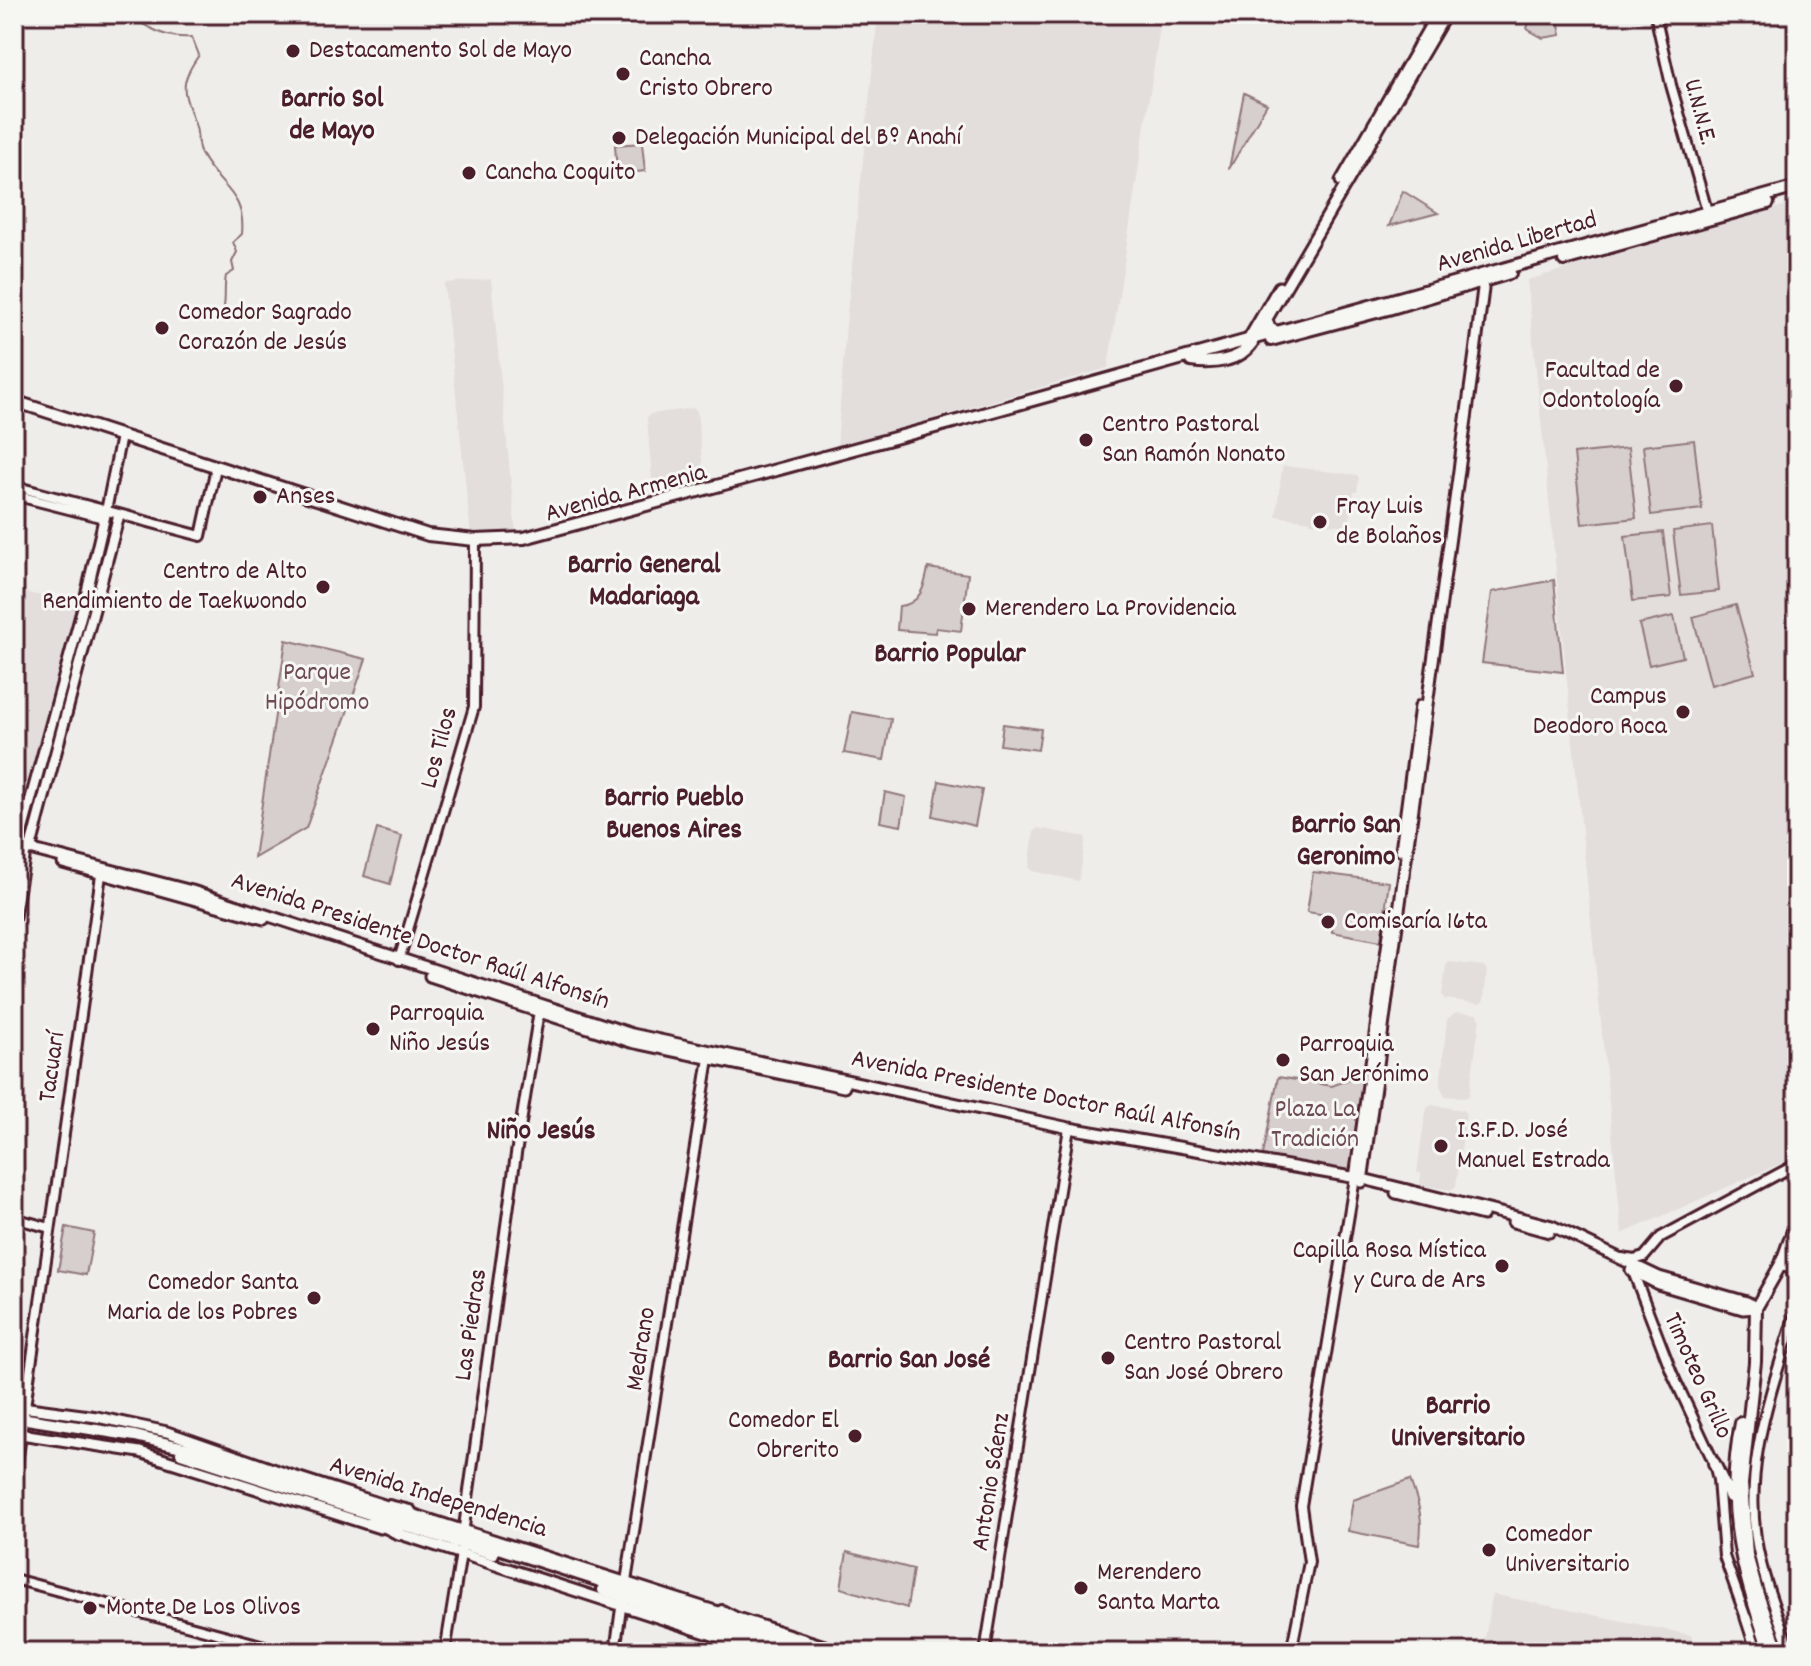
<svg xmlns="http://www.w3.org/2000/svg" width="1811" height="1666" font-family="Dekko,sans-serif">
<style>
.built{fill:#e3dedc}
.green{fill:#d7cfce;stroke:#90777c;stroke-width:2}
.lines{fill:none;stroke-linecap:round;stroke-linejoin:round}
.stream{stroke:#8a6f74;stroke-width:2}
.tertiary-casing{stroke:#4a1f2b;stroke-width:14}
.secondary-casing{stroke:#4a1f2b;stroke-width:15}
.primary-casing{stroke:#4a1f2b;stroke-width:16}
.trunk-casing{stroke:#4a1f2b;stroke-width:16}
.tertiary{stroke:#f6f6f2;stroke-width:8}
.secondary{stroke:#f6f6f2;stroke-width:9}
.primary{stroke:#f6f6f2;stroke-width:10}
.trunk{stroke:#f6f6f2;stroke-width:10}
.poi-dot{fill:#4a1f2b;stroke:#f6f6f2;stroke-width:3}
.labels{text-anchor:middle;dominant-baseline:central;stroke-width:6;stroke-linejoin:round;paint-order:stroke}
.poi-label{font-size:26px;fill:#4a1f2b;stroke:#f6f6f2;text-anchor:start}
.street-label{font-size:26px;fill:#4a1f2b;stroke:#f6f6f2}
.park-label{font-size:26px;fill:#6d4b54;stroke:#f6f6f2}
.neighbourhood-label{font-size:28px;font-weight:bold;fill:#4a1f2b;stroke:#f6f6f2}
</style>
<rect width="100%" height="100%" fill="#efedea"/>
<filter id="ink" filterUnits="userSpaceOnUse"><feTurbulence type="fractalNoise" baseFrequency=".0125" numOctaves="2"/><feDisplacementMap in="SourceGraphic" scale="16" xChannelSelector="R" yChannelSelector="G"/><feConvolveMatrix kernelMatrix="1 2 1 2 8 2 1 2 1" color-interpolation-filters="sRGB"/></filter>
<g filter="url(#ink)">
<path class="built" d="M878 14H1162L1108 368 837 446 846 323Z
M1797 202V1144L1793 1158 1622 1234 1527 280Z
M491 279 516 534 471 536 444 283Z
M694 408 697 411 704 478 702 481 658 495 653 493 647 418 650 414Z
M1285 466 1357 475 1359 478 1357 492H1354L1349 526 1310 523V521L1276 516 1282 468Z
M14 590 79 604 17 834 14 833Z
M1038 828 1086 837 1079 881 1032 871 1029 868 1034 831Z
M1450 962 1484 966 1487 970 1484 1000 1480 1004 1444 999 1442 995 1446 965Z
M1456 1012 1478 1014 1480 1019 1469 1096 1465 1098 1445 1096 1440 1086 1447 1019Z
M1432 1105 1463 1110 1466 1114 1456 1186 1451 1190 1420 1185 1421 1173H1417L1424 1122 1427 1108Z
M1492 1594 1691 1635 1697 1652H1483Z"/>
<path class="green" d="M1531 14H1557L1561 35 1543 38 1527 29Z
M1244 93 1267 104 1229 169Z
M642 143 645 171 617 174 615 145Z
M1403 191 1438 213 1389 226Z
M1694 440 1702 509 1651 515 1643 446Z
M1628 448 1636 518 1582 524 1574 454Z
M1712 526 1719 591 1681 595 1673 531Z
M1663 532 1671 597 1633 601 1625 536Z
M928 568 968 574 961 631 936 628 935 633 897 630 899 606C920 605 925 586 928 568Z
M1554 580 1563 672 1482 663 1492 592Z
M1736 605 1755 673 1711 685 1693 617Z
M1674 616 1683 657 1649 665 1639 624Z
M286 640 366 659 306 828 254 858Z
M852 712 891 719 884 760 844 753Z
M1003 724 1041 729 1038 750 1000 745Z
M939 781 982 790 975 826 933 816Z
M885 792 906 797 901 826 880 822Z
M377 829 402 836 390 884 364 876Z
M1313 872 1389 882 1381 941 1332 932 1333 916 1307 912Z
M1364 1073 1353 1173 1263 1155 1278 1077 1332 1086Z
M66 1227 94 1233 86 1275 58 1270Z
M1410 1480C1419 1504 1424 1520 1419 1545L1348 1531 1353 1500Z
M847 1552 913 1569 907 1608 841 1588Z"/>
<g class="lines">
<path class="stream" d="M135 14V19C153 31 169 39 192 37L199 55C177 86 184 92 195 124 199 134 196 145 201 154 218 187 246 192 242 234L233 242 237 252 232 262 234 271 226 276C223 290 228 307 219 319"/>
<defs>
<path id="tertiary" d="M1655 14 1671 85 1708 214
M14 486 201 536 215 472 213 466
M14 495 104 518
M106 511 121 436
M14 920 26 849
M399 960 474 707 475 540
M14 1218 50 1228
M1622 1258 1634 1260 1644 1257 1661 1237 1797 1164
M1781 1264 1790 1268 1792 1272 1797 1302
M1632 1269 1672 1373 1714 1463 1718 1480 1724 1556 1746 1618
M14 1484 102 868
M463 1534 516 1154 540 1005
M14 1579 287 1652
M625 1588 710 1052
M445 1652 462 1547
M615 1652 622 1601
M985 1652 1069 1128
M1291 1652 1309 1562 1301 1506 1355 1178
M1791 1652C1780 1621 1767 1591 1760 1559 1739 1472 1772 1390 1797 1308"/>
<path id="secondary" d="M1341 181 1437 14
M1255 339 1446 14
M1248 340 1279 287
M14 845 192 891 632 1034 1069 1128 1363 1179 1533 1221 1552 1226 1659 1277 1747 1302 1756 1308
M18 846 85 600 106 511
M30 850 119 515
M1401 850 1420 706
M63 863 264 919
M430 976 631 1042 844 1087
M1355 1178 1392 912
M1362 1182 1475 353 1483 289 1481 277
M1396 1193 1483 1215
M1513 1222 1549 1232
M1631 1270 1658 1284 1743 1309 1756 1308
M14 1406 97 1417 167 1432 287 1474 843 1652
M14 1433 140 1452 380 1528
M394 1532 725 1639 755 1652
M1746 1618 1757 1652"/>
<path id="primary" d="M1564 260 1768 203
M1267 322 1270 329 1278 332
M1271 340 1388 309 1510 273
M1191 361C1212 364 1239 362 1252 343
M14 401 428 535 475 540 524 538 950 423 1797 187"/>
<path id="trunk" d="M14 1417 135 1436 202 1452 819 1652
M1741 1423C1724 1507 1742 1574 1770 1652
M181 1453 493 1554
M1714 1463 1730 1497
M389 1506 410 1511
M372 1521 400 1534
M603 1590 791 1652
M722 1611 739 1620
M725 1639 750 1645
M1757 1650 1759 1652
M1779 1652 1758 1595 1747 1555 1742 1484 1755 1362 1756 1308 1781 1264 1797 1220"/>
</defs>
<use href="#tertiary" class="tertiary-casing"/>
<use href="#secondary" class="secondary-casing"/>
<use href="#primary" class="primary-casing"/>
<use href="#trunk" class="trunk-casing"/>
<use href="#tertiary" class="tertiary"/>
<use href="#secondary" class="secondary"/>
<use href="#primary" class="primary"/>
<use href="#trunk" class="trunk"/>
</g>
</g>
<g class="poi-dot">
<circle cx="293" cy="51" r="8"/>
<circle cx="623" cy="74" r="8"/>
<circle cx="619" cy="138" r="8"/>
<circle cx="469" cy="173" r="8"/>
<circle cx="162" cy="328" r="8"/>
<circle cx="1676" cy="386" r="8"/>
<circle cx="1086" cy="440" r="8"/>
<circle cx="260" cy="497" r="8"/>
<circle cx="1320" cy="522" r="8"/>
<circle cx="323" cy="587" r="8"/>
<circle cx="969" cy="609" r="8"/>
<circle cx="1683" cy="712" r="8"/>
<circle cx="1328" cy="922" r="8"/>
<circle cx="373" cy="1029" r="8"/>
<circle cx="1283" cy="1060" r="8"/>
<circle cx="1441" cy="1146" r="8"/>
<circle cx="1502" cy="1266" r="8"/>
<circle cx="314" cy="1298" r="8"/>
<circle cx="1108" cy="1358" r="8"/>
<circle cx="855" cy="1436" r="8"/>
<circle cx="1489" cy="1550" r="8"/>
<circle cx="1081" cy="1588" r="8"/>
<circle cx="90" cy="1608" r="8"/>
</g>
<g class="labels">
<g class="poi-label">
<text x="309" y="51">Destacamento Sol de Mayo</text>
<text x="639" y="59">Cancha<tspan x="639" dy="30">Cristo Obrero</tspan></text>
<text x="635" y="138">Delegación Municipal del Bº Anahí</text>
<text x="485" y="173">Cancha Coquito</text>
<text x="178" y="313">Comedor Sagrado<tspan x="178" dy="30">Corazón de Jesús</tspan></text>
<text x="1660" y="371" text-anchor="end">Facultad de<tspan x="1660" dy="30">Odontología</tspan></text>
<text x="1102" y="425">Centro Pastoral<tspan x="1102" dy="30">San Ramón Nonato</tspan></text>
<text x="276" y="497">Anses</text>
<text x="1336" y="507">Fray Luis<tspan x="1336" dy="30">de Bolaños</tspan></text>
<text x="307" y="572" text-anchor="end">Centro de Alto<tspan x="307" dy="30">Rendimiento de Taekwondo</tspan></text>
<text x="985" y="609">Merendero La Providencia</text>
<text x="1667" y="697" text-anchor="end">Campus<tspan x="1667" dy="30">Deodoro Roca</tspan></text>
<text x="1344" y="922">Comisaría 16ta</text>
<text x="389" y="1014">Parroquia<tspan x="389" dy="30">Niño Jesús</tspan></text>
<text x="1299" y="1045">Parroquia<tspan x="1299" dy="30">San Jerónimo</tspan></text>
<text x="1457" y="1131">I.S.F.D. José<tspan x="1457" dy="30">Manuel Estrada</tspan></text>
<text x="1486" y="1251" text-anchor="end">Capilla Rosa Mística<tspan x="1486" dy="30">y Cura de Ars</tspan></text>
<text x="298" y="1283" text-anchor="end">Comedor Santa<tspan x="298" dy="30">Maria de los Pobres</tspan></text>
<text x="1124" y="1343">Centro Pastoral<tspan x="1124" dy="30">San José Obrero</tspan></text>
<text x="839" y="1421" text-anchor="end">Comedor El<tspan x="839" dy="30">Obrerito</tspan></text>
<text x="1505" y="1535">Comedor<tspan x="1505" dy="30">Universitario</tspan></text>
<text x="1097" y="1573">Merendero<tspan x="1097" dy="30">Santa Marta</tspan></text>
<text x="106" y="1608">Monte De Los Olivos</text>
</g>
<g class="street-label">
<text transform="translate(1699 112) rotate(75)">U.N.N.E.</text>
<text transform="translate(1517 243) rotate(-16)">Avenida Libertad</text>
<text transform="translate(626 494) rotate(-15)">Avenida Armenia</text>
<text transform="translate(440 748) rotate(-75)">Los Tilos</text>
<text transform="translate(420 942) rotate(18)">Avenida Presidente Doctor Raúl Alfonsín</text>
<text transform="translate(53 1067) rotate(-82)">Tacuarí</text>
<text transform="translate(1046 1097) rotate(11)">Avenida Presidente Doctor Raúl Alfonsín</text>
<text transform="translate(472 1325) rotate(-82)">Las Piedras</text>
<text transform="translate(642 1349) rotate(-81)">Medrano</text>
<text transform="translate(1697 1376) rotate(66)">Timoteo Grillo</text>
<text transform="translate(992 1482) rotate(-81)">Antonio Sáenz</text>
<text transform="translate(438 1498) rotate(17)">Avenida Independencia</text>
</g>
<g class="park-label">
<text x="317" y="673">Parque<tspan x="317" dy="30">Hipódromo</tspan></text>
<text x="1315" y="1110">Plaza La<tspan x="1315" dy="30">Tradición</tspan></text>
</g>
<g class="neighbourhood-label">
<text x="332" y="101">Barrio Sol<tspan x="332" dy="32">de Mayo</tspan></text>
<text x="644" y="567">Barrio General<tspan x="644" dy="32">Madariaga</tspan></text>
<text x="950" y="656">Barrio Popular</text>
<text x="674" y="800">Barrio Pueblo<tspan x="674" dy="32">Buenos Aires</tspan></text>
<text x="1346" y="827">Barrio San<tspan x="1346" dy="32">Geronimo</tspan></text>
<text x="541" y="1133">Niño Jesús</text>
<text x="909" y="1362">Barrio San José</text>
<text x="1458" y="1408">Barrio<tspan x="1458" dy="32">Universitario</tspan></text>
</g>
</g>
<rect width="1811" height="1666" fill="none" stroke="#f6f6f2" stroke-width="48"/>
<rect x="24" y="24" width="1763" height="1618" fill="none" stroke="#4a1f2b" stroke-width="3" filter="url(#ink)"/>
</svg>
